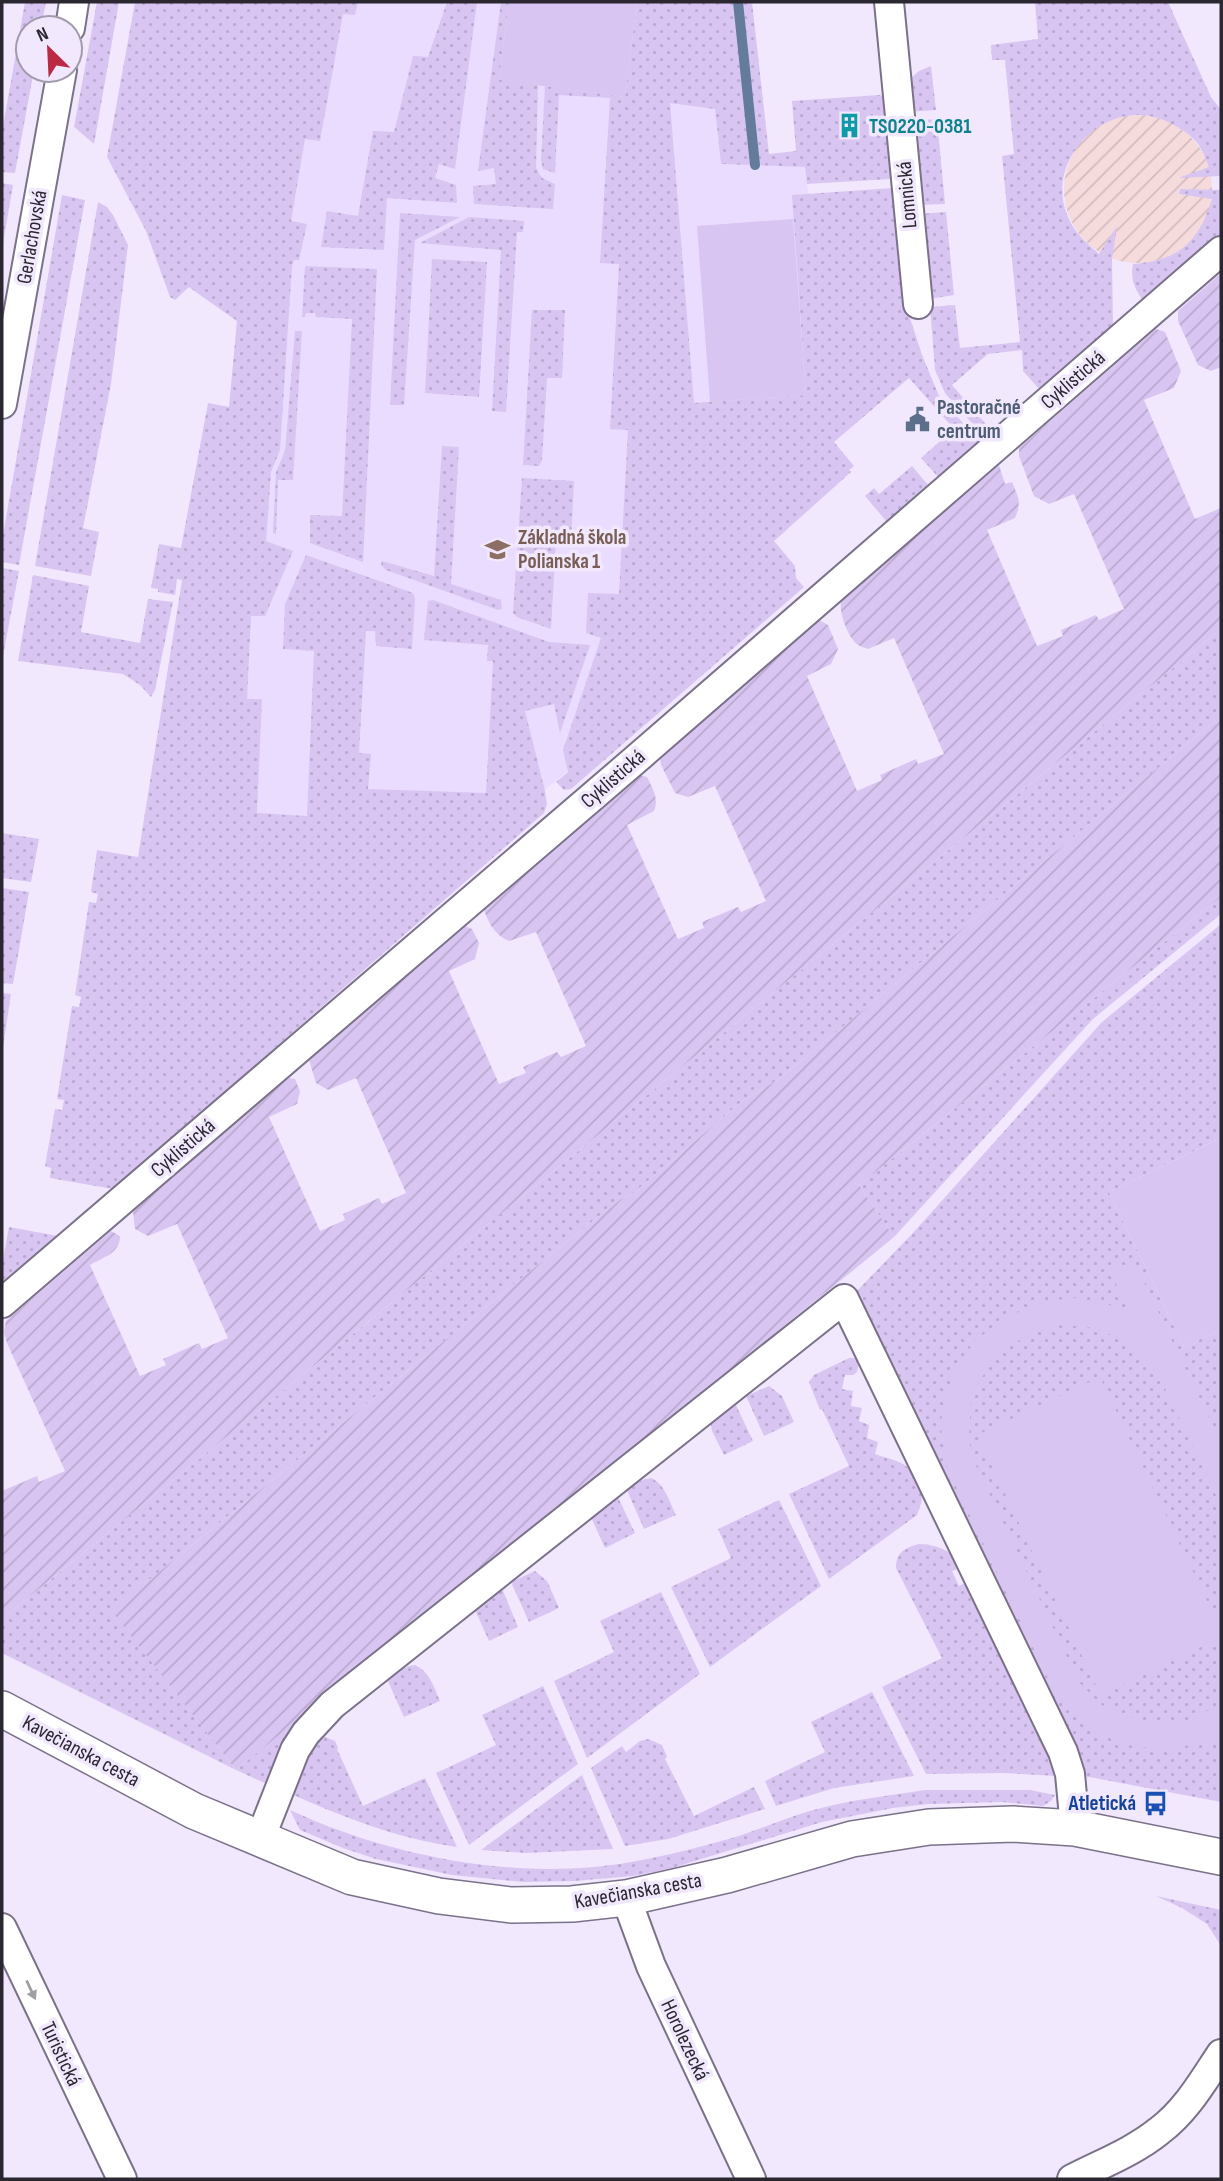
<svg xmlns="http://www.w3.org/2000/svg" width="1223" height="2181" font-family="'Sofia Sans Condensed',sans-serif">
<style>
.industrial{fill:url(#industrial-furrows)}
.built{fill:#eadcfe}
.grass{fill:url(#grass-dots)}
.garden{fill:url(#garden-furrows)}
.pitch{fill:#d8c5f2}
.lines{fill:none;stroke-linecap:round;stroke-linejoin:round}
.stream{stroke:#647b9c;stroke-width:10}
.minor-casing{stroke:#7b7189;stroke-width:32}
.tertiary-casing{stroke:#7b7189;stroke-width:38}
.minor{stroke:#fff;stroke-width:28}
.tertiary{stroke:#fff;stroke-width:35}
.oneway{fill:#a09ea2}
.labels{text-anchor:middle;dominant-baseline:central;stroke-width:7;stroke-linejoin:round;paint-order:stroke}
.culture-label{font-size:21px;font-weight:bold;fill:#0d838f;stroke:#f1e8fe;text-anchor:start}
.street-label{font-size:21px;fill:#2b2731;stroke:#f1e8fe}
.service-label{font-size:21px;font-weight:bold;fill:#4e5e75;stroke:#f1e8fe;text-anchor:start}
.education-label{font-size:21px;font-weight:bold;fill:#785e54;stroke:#f1e8fe;text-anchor:start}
.transit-label{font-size:21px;font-weight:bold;fill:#164399;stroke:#f1e8fe;text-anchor:end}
</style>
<defs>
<pattern id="industrial-furrows" width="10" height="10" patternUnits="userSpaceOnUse" patternTransform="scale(1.75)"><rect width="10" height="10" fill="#f6dbdd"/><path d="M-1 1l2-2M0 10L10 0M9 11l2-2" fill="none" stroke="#d3bcbe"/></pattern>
<pattern id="grass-dots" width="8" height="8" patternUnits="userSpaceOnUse" patternTransform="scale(1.75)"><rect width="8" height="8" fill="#d8c5f2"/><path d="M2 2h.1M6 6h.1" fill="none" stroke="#baa9d0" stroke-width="1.8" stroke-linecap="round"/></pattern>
<pattern id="garden-furrows" width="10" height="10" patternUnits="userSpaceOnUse" patternTransform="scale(1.75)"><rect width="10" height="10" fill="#d8c5f2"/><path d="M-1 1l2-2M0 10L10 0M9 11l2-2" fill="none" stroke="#baa9d0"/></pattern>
</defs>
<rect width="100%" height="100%" fill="#f1e8fe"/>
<path class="industrial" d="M1064 189a74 74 0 1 1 148 0a74 74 0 1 1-148 0Z"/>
<path class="built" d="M152 2H704L721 164 805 167 834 416 787 530 774 541 795 566 701 660 166 1105 237 321 188 287Z"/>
<path class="grass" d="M25 2H46L41 28H28V70H34L15 173 2 172V132Z
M97 2H119L94 144 74 127Z
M135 2H358L355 15 343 14 320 141 305 139 291 221 307 224 299 260H294L292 266 280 450 271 472 266 541 293 551 265 616H251L247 699H262L257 813 307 816 314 651 283 649 285 604 306 555 413 593 415 599 412 649 376 646 375 631H366L359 753 371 754 368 789 486 793 493 661H487L488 645 424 640 428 601 433 600 549 642 590 645 560 733 554 704 525 711 545 791 547 804 544 813 113 1189 50 1178 51 1168 45 1166 55 1109 62 1110 64 1100 57 1099 72 1006 79 1007 81 997 75 995 89 902 96 903 98 894 91 892 97 850 138 857 182 580 177 579 175 595 158 592V589L151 588 159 544 181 548 208 403 229 407 237 321 189 287 175 300 170 297 146 231 107 157Z
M447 2H477L455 169 439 164 435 178 456 185 457 203 387 198 384 250 321 247 327 211 358 216 373 131 394 132 413 56 428 57Z
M501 2H509L499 79 538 85 536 168 542 178 555 184 553 209 474 204 473 186 496 184 494 168 478 171Z
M637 2H752L769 154 796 151 792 101 879 95 883 96 885 100 891 179 807 184 805 167 721 164 715 109 670 103 694 403 806 395 792 195 893 188 908 312 922 355 939 396 980 442 939 478 921 458 954 429 909 378 834 442 854 466 849 470 851 472 774 541 795 566 796 578 804 587 571 789 564 790 556 782 568 772 563 750 601 638 586 633 588 593 619 594 628 430 610 429 619 264 600 263 610 98 559 95 555 173 543 169 541 160 545 86 625 97Z
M1035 2H1168L1211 97 1221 110V176L1178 178 1209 167C1206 161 1204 153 1200 147 1194 137 1182 129 1172 124 1110 89 1037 162 1071 223 1078 236 1088 244 1099 254L1117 226 1112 260 1113 327 1040 390 1023 371 1022 350 988 354 952 385 992 431 986 437 960 411 945 393 935 370 930 307 955 305 960 348 1020 342 1002 156 1014 154 1005 60H992L991 45 1038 39Z
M931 66 936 110 907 112 910 79 919 71Z
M937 119 945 204 918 205 908 121Z
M2 183 13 185 2 249Z
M1180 189 1221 190V234L1143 301C1135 289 1130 279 1133 264 1179 260 1198 243 1212 199L1179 194Z
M62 195 85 200 19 565 2 562V541Z
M98 202 107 207 113 215 128 245 111 384 83 528 99 532 91 576 35 566Z
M946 212 954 295 929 299 919 214Z
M400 213 460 217 415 240 404 405H390Z
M469 217 524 221 523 232H517L506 412 492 411 501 250 420 243Z
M432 259 487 262 479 397 425 393Z
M305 266 377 269 363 562 310 543V515L342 516 352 319 316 317 315 313H306L305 317H302Z
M532 310H565L562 378H547L542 460 539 466 523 465Z
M295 331H302L293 480H278L276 534 273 533 276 472 285 451Z
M442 446 459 447 451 584 501 600 502 609 498 610 386 570 381 565 382 561 434 576Z
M912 466 929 486 887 522 865 496 874 488 879 494Z
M522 478 574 481 571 541H556L551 629 517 617 513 613Z
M2 568 19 571 3 656H2Z
M33 575 89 586 81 632 140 643 148 599 173 602 155 690 151 697 140 685 123 674 18 661Z
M1221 629V716L779 1079 741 1102 635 1192 621 1199 555 1251 154 1576 111 1609 236 1770 320 1701 269 1785 236 1770 2 1653V1619Z
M2 833 39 839 31 882 2 878Z
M2 888 29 892 13 984 2 983Z
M1221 897V914L1093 1019 894 1237 859 1185Z
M1221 924V1138L1109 1192 1184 1347 1221 1329V1802L1084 1776 852 1296 912 1234 1102 1022Z
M2 993 11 994 2 1054Z
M9 1227 58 1236 2 1284V1265Z
M849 1358H855L859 1363 857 1372 853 1375H845L842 1389 853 1391 851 1406 862 1408 859 1421 869 1425 867 1438 878 1442 875 1454C895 1461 911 1462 919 1483 924 1496 922 1502 917 1515L829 1579 789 1494 849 1466 822 1409 820 1410 809 1382 814 1375Z
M769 1386 782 1396 794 1422 764 1436 746 1396Z
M734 1401 753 1441 724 1455 712 1431 710 1419Z
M651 1478C665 1484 669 1501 676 1515L644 1529 626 1488 645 1479Z
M616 1493 635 1533 605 1548 591 1517 592 1511Z
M779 1500 821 1586 710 1667 671 1587 731 1558 718 1529Z
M919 1544C938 1545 952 1550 962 1567L952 1571 959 1586 969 1581 1051 1750 1057 1776 1003 1773 926 1774 882 1687 942 1658 896 1568C896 1552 905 1548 919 1544Z
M535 1571 547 1581 559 1608 529 1622 511 1582Z
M501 1586 518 1627 489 1641 475 1610 476 1604Z
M661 1592 700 1674 587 1758 554 1681 614 1652 600 1621Z
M415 1665C429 1671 434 1687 440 1701L404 1717 386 1677 409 1666Z
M543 1686 578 1764 469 1845 436 1773 496 1745 482 1715Z
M872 1692 914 1776 834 1788 776 1806 765 1781 825 1752 811 1722Z
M323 1736 335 1741 338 1748 337 1749 363 1806 425 1778 457 1847C398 1839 343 1817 289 1793L316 1737Z
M648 1739 662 1745 667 1757 665 1759 694 1816 754 1787 765 1809 668 1839 625 1846 591 1768 622 1746 626 1752 640 1741Z
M582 1775 613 1849 526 1853 481 1850Z
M925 1790H1030L1055 1795 1051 1801 1043 1806 1002 1802 928 1804 893 1808 822 1822 672 1868 633 1876 574 1881 524 1882 452 1875 376 1859 343 1848 300 1830 290 1810C391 1857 520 1882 631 1862 667 1856 704 1846 739 1836 763 1828 786 1818 810 1811 847 1800 887 1796 925 1790Z
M1156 1896 1221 1910V1946L1207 1924 1182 1908Z"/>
<path class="garden" d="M1221 273V367L1211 371 1198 365 1178 321V311Z
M1156 329 1165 332 1181 371 1174 388 1144 400 1195 519 1221 508V629L2 1619V1499L4 1497 2 1491 37 1476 39 1482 65 1471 7 1343 4 1333 6 1321 111 1231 120 1236C120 1254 103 1257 90 1265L140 1376 166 1365 163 1359 199 1343 202 1349 228 1338 177 1224 148 1236 135 1229 133 1211 289 1078 295 1079 300 1091 297 1104 269 1117 320 1231 345 1220 343 1214 379 1198 382 1204 406 1193 356 1078 328 1090 316 1083 309 1060 465 926 472 929 479 943 475 959 449 971 499 1084 526 1073 523 1067 557 1052 561 1057 586 1046 536 932 509 941C495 935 489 924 484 910L639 775 647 777C653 789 659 798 654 811L627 825 678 939 704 928 702 922 738 907 741 912 766 901 715 786 688 797 675 793 661 765 660 757 819 620 828 625 838 649 831 664 807 676 857 791 882 780 880 775 916 759 918 764 944 754 894 638 868 649C862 647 856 645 853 640 846 631 839 612 841 601L999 465 1005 484 1012 482C1018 497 1022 502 1015 518L987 530 1037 646 1063 636 1061 630 1096 615 1099 620 1124 609 1074 494 1049 504 1034 496 1019 456V448Z
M1221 716V897L859 1185 894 1237C837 1285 776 1329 721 1380L363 1667 236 1770 110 1609 154 1576 555 1251 621 1199 635 1192 741 1102 779 1079Z"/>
<path class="pitch" d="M509 2H637L625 97 499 80Z
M793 219 806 395 710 402 697 226Z
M1221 1138V1329L1184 1347 1109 1192Z
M1134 1261 1221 1443V1506L1157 1372 1136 1348 1097 1328 1063 1325 1037 1330 1001 1351 979 1381 971 1397 969 1440 973 1459 1079 1682 1100 1704 1137 1720 1157 1724 1187 1721 1221 1704V1735L1212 1741 1163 1750 1121 1744 1086 1726 1055 1693 948 1470 941 1429 942 1411 953 1373 976 1339 1034 1302 1075 1298 1114 1306 1129 1313 1110 1271Z
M1100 1377 1221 1630V1637L1101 1696 977 1435Z"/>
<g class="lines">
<path class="stream" d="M738 2 755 165"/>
<defs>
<path id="minor" d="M889 2 918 304
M70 28 74 2
M2 404 62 70
M2 1303 642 754 1221 251
M260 1839 295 1750 306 1733 332 1705 844 1299 1063 1752 1070 1774 1075 1828
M626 1898 651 1966 751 2179
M2 1928 122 2179
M1072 2179C1101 2164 1133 2152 1159 2131 1186 2111 1203 2081 1221 2054"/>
<path id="tertiary" d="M2 1709 194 1811 352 1877 439 1896 511 1905 572 1904 626 1898 727 1875 852 1839 929 1827 1013 1824 1075 1828 1221 1857"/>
</defs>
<use href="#minor" class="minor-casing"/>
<use href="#tertiary" class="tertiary-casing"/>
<use href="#minor" class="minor"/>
<use href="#tertiary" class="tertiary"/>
</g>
<defs><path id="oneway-solid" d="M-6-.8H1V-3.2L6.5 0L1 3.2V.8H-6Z" transform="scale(1.75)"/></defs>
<use class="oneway" href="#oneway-solid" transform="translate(31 1990) rotate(65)"/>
<defs>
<symbol id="building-bare" viewBox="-9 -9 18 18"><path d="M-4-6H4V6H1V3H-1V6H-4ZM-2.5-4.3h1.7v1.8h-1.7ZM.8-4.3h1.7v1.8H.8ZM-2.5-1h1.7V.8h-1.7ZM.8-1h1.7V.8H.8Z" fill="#0f9aa8" stroke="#f1e8fe" stroke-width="2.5" paint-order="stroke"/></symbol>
<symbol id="civic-bare" viewBox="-9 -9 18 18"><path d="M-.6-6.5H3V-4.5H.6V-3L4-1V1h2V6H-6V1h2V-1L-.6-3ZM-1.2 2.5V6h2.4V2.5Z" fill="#5c6f8a" stroke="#f1e8fe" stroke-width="2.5" paint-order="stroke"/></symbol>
<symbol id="school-bare" viewBox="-9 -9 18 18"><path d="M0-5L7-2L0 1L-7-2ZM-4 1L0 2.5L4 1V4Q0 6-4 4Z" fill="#8d6e63" stroke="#f1e8fe" stroke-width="2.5" paint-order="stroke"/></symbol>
<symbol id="bus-bare" viewBox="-9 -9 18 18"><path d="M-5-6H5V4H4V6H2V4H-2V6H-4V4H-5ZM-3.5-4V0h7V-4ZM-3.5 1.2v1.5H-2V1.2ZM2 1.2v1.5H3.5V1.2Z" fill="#1a4fb4" stroke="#f1e8fe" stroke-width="2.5" paint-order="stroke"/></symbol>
</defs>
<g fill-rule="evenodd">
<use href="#building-bare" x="832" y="108" width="35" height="35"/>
<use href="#civic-bare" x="900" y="402" width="35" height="35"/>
<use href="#school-bare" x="480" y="532" width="35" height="35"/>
<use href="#bus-bare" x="1138" y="1786" width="35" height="35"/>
</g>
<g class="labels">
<g class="culture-label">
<text x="869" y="126">TS0220-0381</text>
</g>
<g class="street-label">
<text transform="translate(907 195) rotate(-95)">Lomnická</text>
<text transform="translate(32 237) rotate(-80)">Gerlachovská</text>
<text transform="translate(1073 380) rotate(-41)">Cyklistická</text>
<text transform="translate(613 779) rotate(-41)">Cyklistická</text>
<text transform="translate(183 1148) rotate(-41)">Cyklistická</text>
<text transform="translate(81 1751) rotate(28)">Kavečianska cesta</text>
<text transform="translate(638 1891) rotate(-10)">Kavečianska cesta</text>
<text transform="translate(685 2040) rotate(65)">Horolezecká</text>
<text transform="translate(61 2054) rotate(65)">Turistická</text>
</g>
<g class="service-label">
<text x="937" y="407">Pastoračné<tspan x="937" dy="24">centrum</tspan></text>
</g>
<g class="education-label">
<text x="518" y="537">Základná škola<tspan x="518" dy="24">Polianska 1</tspan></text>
</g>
<g class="transit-label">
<text x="1136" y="1803">Atletická</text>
</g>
</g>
<rect width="1223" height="2181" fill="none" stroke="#2b2731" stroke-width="7"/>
<g transform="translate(49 49) rotate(336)"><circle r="33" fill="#f1e8fe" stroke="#a29bac" stroke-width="2"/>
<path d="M0-5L12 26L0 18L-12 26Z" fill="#bb2a45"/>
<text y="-10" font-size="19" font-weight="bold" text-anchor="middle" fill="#2b2731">N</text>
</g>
</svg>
